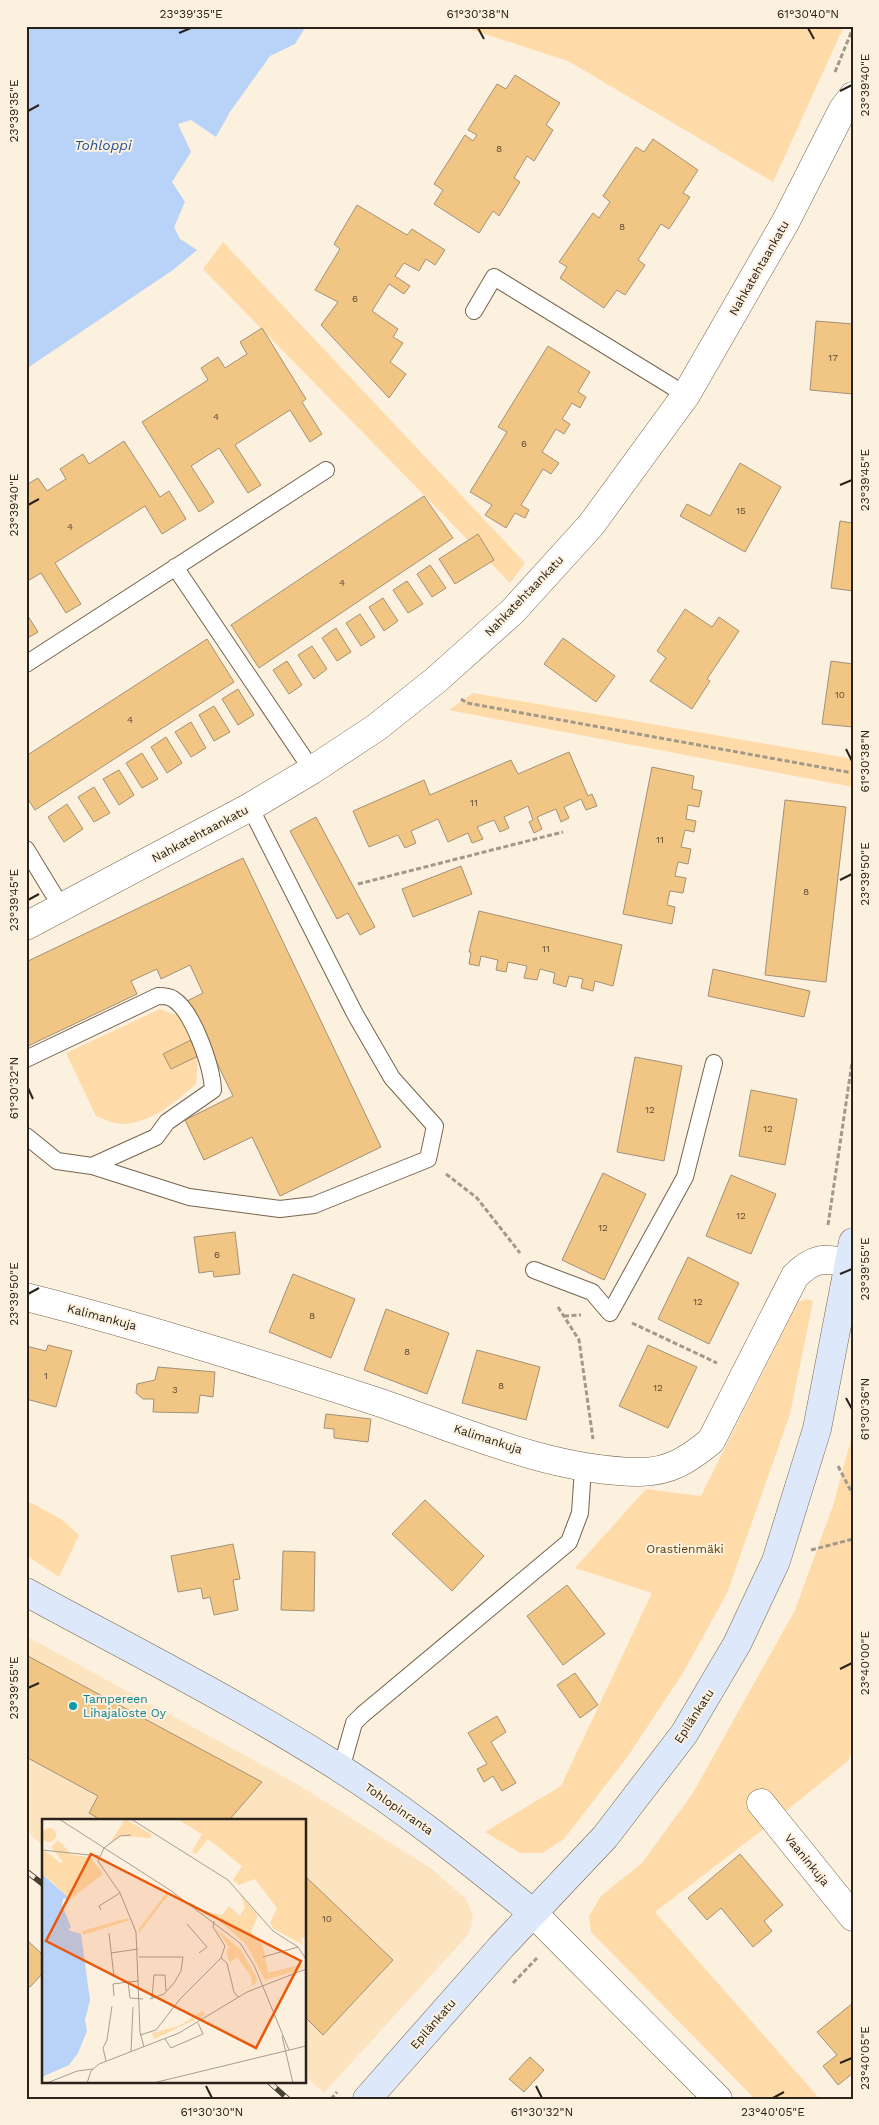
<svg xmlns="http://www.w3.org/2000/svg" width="879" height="2125" font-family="'Work Sans',sans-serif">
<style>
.built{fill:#fce4c1}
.green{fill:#fedba8}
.water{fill:#b9d3f8}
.building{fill:#f1c684;stroke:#a39177}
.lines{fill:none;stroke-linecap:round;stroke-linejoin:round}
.lane-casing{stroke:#76654c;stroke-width:18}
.street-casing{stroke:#76654c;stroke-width:29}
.secondary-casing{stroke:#76654c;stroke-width:29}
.path{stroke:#a3998b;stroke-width:3;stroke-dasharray:5 2.5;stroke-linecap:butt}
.lane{stroke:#fff;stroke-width:16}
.street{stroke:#fff;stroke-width:28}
.secondary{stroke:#dee8fb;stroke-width:28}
.rail-casing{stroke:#484035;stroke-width:5.5}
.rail{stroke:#fcf0df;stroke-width:4;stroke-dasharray:11;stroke-linecap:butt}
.ticks{fill:none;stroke:#2b2319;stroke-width:2}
.culture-dot{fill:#0f9aa8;stroke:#fcf0df;stroke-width:2}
.labels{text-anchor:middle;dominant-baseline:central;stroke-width:4;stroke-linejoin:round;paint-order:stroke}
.number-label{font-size:10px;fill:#5c4c34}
.street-label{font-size:12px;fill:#2b2319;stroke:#fcf0df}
.park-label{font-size:12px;fill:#5b3f09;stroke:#fcf0df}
.culture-label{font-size:12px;fill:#0d838f;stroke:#fcf0df;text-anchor:start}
.water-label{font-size:14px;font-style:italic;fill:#1c5196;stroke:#fcf0df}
.inset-road{fill:none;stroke:#a89e90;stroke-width:1}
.view{fill:#e8590c;fill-opacity:0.15;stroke:#e8590c;stroke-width:2.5}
.inset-edge{fill:none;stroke:#2b2319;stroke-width:2.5}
.neatline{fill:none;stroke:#2b2319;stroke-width:2}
.ticks-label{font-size:12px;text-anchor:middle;fill:#2b2319}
</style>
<rect width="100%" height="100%" fill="#fcf0df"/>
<path class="built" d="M26 1636 297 1784 432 1869 466 1899 473 1916 471 1928 466 1937 324 2093 305 2076V1820H44V1846L26 1831Z"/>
<path class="green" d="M460 26H844L773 182 568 61Z
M223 242 525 563 510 583 203 269Z
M473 693 853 759V787L449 710Z
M160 1009 179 1016 198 1056 196 1084C175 1102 152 1123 122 1124 114 1124 104 1119 96 1116L66 1053Z
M807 1299 813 1301 790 1414 727 1593 683 1673 628 1756 564 1839 542 1853H520L485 1832 561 1786 652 1593 575 1568 646 1489 701 1496 798 1302Z
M853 1432V1750L848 1761 761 1831 655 1912 820 2099H755L591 1932 589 1916 601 1896 642 1863 693 1793 795 1610 833 1506Z
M26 1500 61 1519 79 1535 59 1577 26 1555Z"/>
<path class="water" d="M26 26H306L295 44 270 56 230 112 216 137 191 120 178 124 191 152 172 182 185 202 174 227 180 239 197 250 173 270 26 369Z"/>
<path class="building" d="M515 75 560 103 546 125 553 130 534 161 527 156 514 178 520 182 499 216 493 211 479 233 434 204 443 190 434 184 465 135 473 141 477 135 468 130 497 84 506 89Z
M653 139 698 170 683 193 690 197 669 229 661 224 638 260 645 265 625 295 617 290 604 308 560 278 567 267 559 262 593 213 599 218 610 202 603 196 636 147 644 152Z
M357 205 407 235 412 229 445 250 435 265 426 259 419 271 404 263 395 276 410 286 404 294 389 284 372 311 398 329 393 337 403 343 390 362 406 374 389 398 321 325 338 302 315 290 340 249 334 244Z
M816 321 853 324V394L810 390Z
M262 328 306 399 302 402 322 434 310 442 290 410 235 445 261 485 248 493 219 448 191 466 214 502 199 512 142 422 208 380 201 368 218 357 225 368 247 354 240 342Z
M548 346 590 372 578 392 586 397 580 408 572 403 562 419 570 424 564 434 556 429 542 452 559 463 551 474 543 469 521 505 529 510 525 518 515 513 506 528 485 515 492 505 470 492 507 432 498 427Z
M124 441 160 497 169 491 186 519 162 534 145 506 55 563 81 604 66 613 41 573 26 582V485L38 478 47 491 66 479 60 469 83 454 89 464Z
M740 463 781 487 745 552 680 516 687 504 710 516Z
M424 496 453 538 259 668 231 625Z
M840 521 853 523V591L831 588Z
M478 534 494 560 455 584 439 559Z
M430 565 446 588 432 597 417 574Z
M407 581 423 604 408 613 393 590Z
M383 598 398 621 384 631 369 607Z
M685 609 712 627 719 617 739 631 707 679 710 681 692 709 650 681 666 658 657 651Z
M26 613 38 632 26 639Z
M360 614 375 637 361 646 346 623Z
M336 628 351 652 337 661 322 638Z
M563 638 615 676 596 702 544 664Z
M207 639 234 682 35 810 26 796V756Z
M312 646 327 669 314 679 298 655Z
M287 661 302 685 289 694 273 670Z
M831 661 853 664V727L822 724Z
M238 689 254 715 238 725 222 699Z
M214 706 230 732 214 741 199 715Z
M191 722 206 748 191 757 175 732Z
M166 737 182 763 167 773 151 747Z
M569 752 588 796 592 794 597 806 586 810 581 799 564 807 569 818 561 822 556 809 537 817 542 829 534 833 529 822 533 820 528 806 504 817 509 828 500 832 494 820 477 827 483 839 472 843 468 833 448 842 438 819 411 831 416 843 405 848 398 835 369 847 353 811 424 780 430 795 511 760 518 774Z
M142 753 158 779 142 788 126 763Z
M652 767 694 776 692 789 702 791 699 807 688 805 686 819 696 821 694 832 685 830 681 847 691 849 688 864 678 862 675 876 686 878 683 893 670 891 667 905 675 907 672 924 623 914Z
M119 770 134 795 119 805 103 779Z
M94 787 110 813 94 822 78 797Z
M785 800 846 807 826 982 765 975Z
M67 804 83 829 64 842 48 817Z
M316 817 375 927 360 935 348 913 337 919 290 831Z
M243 858 381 1147 280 1196 252 1137 204 1160 185 1120 233 1096 187 1001 203 993 190 965 161 979 157 969 131 981 137 994 26 1047V962Z
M461 866 472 894 413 917 402 889Z
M479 911 622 945 613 986 595 981 593 991 581 988 583 979 569 976 566 987 553 983 555 973 540 969 537 980 524 978 527 966 508 962 506 972 496 970 498 960 481 956 479 966 469 964 471 952H469Z
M713 969 810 991 804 1017 708 996Z
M191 1040 198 1056 171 1069 163 1054Z
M635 1057 682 1066 664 1161 617 1152Z
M751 1090 797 1099 785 1165 739 1156Z
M603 1173 646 1194 604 1280 562 1260Z
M731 1175 776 1194 751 1254 706 1236Z
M235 1232 240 1274 214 1277 213 1271 199 1273 194 1237Z
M688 1257 739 1283 709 1344 658 1319Z
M293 1274 355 1299 331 1358 269 1332Z
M386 1309 449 1333 427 1394 364 1370Z
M48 1345 72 1351 56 1407 26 1399V1346L46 1351Z
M648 1345 697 1367 668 1428 619 1406Z
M477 1350 540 1367 526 1420 462 1403Z
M158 1367 215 1372 213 1397 200 1395 198 1413 153 1412 154 1399H143L136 1393 137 1384 155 1380Z
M326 1414 371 1419 368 1442 334 1438V1429L324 1428Z
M425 1500 484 1556 452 1591 392 1534Z
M233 1544 240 1579 233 1580 238 1610 214 1615 210 1597 203 1599 201 1588 178 1592 171 1556Z
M283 1551 315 1552 314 1611 281 1610Z
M567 1585 605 1634 563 1665 527 1616Z
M26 1655 262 1782 229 1820H101L89 1813 98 1796 26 1757Z
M575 1673 598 1705 580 1718 557 1685Z
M497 1716 506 1732 491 1742 516 1783 502 1791 493 1776 484 1782 477 1769 487 1764 468 1733Z
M740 1854 783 1905 764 1921 772 1931 753 1947 721 1908 707 1920 688 1898Z
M305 1876 393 1960 323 2035 305 2017Z
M26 1939 44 1956V1972L30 1987 26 1986Z
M853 2003V2073L838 2085 823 2066 837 2055 817 2032Z
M530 2057 544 2070 524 2092 509 2079Z"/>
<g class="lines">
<defs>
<path id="lane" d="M474 311 494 277 686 395
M175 567 312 770
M26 664 326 470
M26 849 62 908
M26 1059 158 996C162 996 169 996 173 999 193 1011 212 1067 213 1090L167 1122 156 1137 92 1166
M26 1136 57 1161 92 1166 189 1197 280 1209 314 1205 428 1159 435 1126 392 1078 355 1014 250 807
M534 1270 592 1292 610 1313 685 1177 714 1063
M341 1769 354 1723 362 1715 569 1542 580 1513 583 1468"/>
<path id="street" d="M26 926 250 807 312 770 377 727 436 680 512 612 591 525 686 395 786 221 843 109 853 96
M26 1297C145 1327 262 1364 378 1402 463 1431 550 1471 640 1472 670 1472 689 1459 711 1441L795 1276C815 1256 823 1259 850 1262
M761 1803 853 1917
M533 1913 718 2099"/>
<path id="secondary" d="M26 1592C127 1647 230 1699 327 1760 400 1805 467 1859 533 1913
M367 2099 502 1946 605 1837 684 1734 737 1644 776 1561 817 1429 853 1242"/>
</defs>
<use href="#lane" class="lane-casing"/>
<use href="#street" class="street-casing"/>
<use href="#secondary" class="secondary-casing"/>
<path class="path" d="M835 72 853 28
M461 699 467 703 853 773
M358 884 563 832
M446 1174 477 1198 520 1253
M828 1225 853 1056
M558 1307 579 1340 593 1439
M564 1316 581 1315
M632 1323 717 1363
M838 1466 853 1495
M811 1550 853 1539
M513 1983 537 1958
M331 2099 337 2092"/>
<use href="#lane" class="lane"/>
<use href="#street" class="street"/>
<use href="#secondary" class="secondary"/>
<defs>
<path id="rail" d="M26 1871 44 1885
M268 2081 288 2099"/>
</defs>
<use href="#rail" class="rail-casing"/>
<use href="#rail" class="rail"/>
</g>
<path class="ticks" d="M478 28 484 39M808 28 814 39M179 33 191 28M840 91 852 85M28 111 39 105M840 485 852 480M28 505 39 499M846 749 852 761M840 880 852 874M28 900 39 894M28 1088 33 1099M840 1274 852 1269M28 1294 39 1288M846 1398 852 1409M840 1669 852 1663M28 1688 39 1683M840 2063 852 2058M206 2086 212 2098M536 2086 542 2098M773 2098 784 2092"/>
<circle class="culture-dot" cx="73" cy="1706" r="5"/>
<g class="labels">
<g class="number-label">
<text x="499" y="148">8</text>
<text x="622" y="226">8</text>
<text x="355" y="298">6</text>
<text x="833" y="357">17</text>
<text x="216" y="416">4</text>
<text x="524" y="443">6</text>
<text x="741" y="510">15</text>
<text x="70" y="526">4</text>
<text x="342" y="582">4</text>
<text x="840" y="694">10</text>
<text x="130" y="719">4</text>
<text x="474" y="802">11</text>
<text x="660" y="839">11</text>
<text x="806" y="891">8</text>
<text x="546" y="948">11</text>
<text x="650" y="1109">12</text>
<text x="768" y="1128">12</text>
<text x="741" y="1215">12</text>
<text x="603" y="1227">12</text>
<text x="217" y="1254">6</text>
<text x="698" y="1301">12</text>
<text x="312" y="1315">8</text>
<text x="407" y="1351">8</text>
<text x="46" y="1375">1</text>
<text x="501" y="1385">8</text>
<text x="658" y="1387">12</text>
<text x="175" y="1389">3</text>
<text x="327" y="1918">10</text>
</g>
<g class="street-label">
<text transform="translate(759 268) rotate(-60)">Nahkatehtaankatu</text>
<text transform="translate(524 596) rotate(-46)">Nahkatehtaankatu</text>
<text transform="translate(200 834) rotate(-28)">Nahkatehtaankatu</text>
<text transform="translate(102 1317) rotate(15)">Kalimankuja</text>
<text transform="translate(488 1439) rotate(18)">Kalimankuja</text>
<text transform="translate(694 1716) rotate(-57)">Epilänkatu</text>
<text transform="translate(399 1809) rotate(35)">Tohlopinranta</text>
<text transform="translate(807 1860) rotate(51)">Vaaninkuja</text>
<text transform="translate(433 2024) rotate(-49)">Epilänkatu</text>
</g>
<g class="park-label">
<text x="685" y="1549">Orastienmäki</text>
</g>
<g class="culture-label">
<text x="83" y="1699">Tampereen<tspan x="83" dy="14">Lihajaloste Oy</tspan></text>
</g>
<g class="water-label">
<text x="103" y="145">Tohloppi</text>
</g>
</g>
<g transform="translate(42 1819)">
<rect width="264" height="264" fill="#fcf0df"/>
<path d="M83 0 109 15V19L79 17 67 26ZM135 0H264V119H259L261 126 232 110 228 104 235 89 213 60 197 66 191 61 200 47 166 20 154 35 150 33 160 15ZM0 16a7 7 0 1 1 14 0a7 7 0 1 1-14 0ZM16 21 30 36 48 38 61 55 26 82 14 66 0 55V33L4 32 18 44 21 43 9 28ZM125 73 127 75 97 114V110ZM199 76 216 97 209 112 221 127 226 154 262 145 260 150 223 161 204 125 167 93 180 96 187 87 198 97 203 88ZM86 99 88 101 41 116 40 112ZM173 109 199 131 215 159 214 164 210 167 209 157 195 138 188 144 184 133 187 128ZM160 192 163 196 112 220 110 214 137 207Z" fill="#fedba8"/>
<path d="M0 55 27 79 21 80 20 86 29 108 26 111 39 115 48 181 43 201 45 212 36 234 27 246 0 258Z" fill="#b9d3f8"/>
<path class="inset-road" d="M17 0 128 71 198 124 212 146 247 231M89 0 186 61 231 112 256 128 264 140M89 16 78 17 62 29 56 42 78 74 94 113 98 213 102 228M0 31 57 37M59 91 57 87 78 74M145 105 165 128 157 134M67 114 72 158M69 134 96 130M97 138H141L139 152 132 164 122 175 108 180M221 138 256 128M179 139 185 144 192 173 196 178M97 162 86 163 88 179 101 180M72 177 71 165 86 163M110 179 112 156H123L124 172M98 216 114 211 138 180 179 139 183 127 171 108 172 102M240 217 251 264M123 220 129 229 161 215 156 204M89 233 91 188M64 242 61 229 65 221 70 187M5 264 35 252 51 250M45 264 49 252 57 245 137 214 205 173 264 150M111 264 264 227"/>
<path class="view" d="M49 35 259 142 214 229 4 122Z"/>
<rect width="264" height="264" class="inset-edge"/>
</g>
<rect width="879" height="2125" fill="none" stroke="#fcf0df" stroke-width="55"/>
<rect x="28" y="28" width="824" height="2070" class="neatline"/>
<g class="ticks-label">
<text x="191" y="18">23°39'35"E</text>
<text x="478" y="18">61°30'38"N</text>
<text x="808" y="18">61°30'40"N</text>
<text transform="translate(865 85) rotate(-90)" y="4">23°39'40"E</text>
<text transform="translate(14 111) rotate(-90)" y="4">23°39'35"E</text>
<text transform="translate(865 480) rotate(-90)" y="4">23°39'45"E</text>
<text transform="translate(14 505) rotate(-90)" y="4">23°39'40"E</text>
<text transform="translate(865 761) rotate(-90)" y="4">61°30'38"N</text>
<text transform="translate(865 874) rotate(-90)" y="4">23°39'50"E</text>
<text transform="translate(14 900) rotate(-90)" y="4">23°39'45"E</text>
<text transform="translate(14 1088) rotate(-90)" y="4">61°30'32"N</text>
<text transform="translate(865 1269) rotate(-90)" y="4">23°39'55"E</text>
<text transform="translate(14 1294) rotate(-90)" y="4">23°39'50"E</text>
<text transform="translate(865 1409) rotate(-90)" y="4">61°30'36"N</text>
<text transform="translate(865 1663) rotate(-90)" y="4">23°40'00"E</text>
<text transform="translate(14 1688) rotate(-90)" y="4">23°39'55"E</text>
<text transform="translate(865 2058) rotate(-90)" y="4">23°40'05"E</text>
<text x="212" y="2116">61°30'30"N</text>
<text x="542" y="2116">61°30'32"N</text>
<text x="773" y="2116">23°40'05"E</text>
</g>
</svg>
